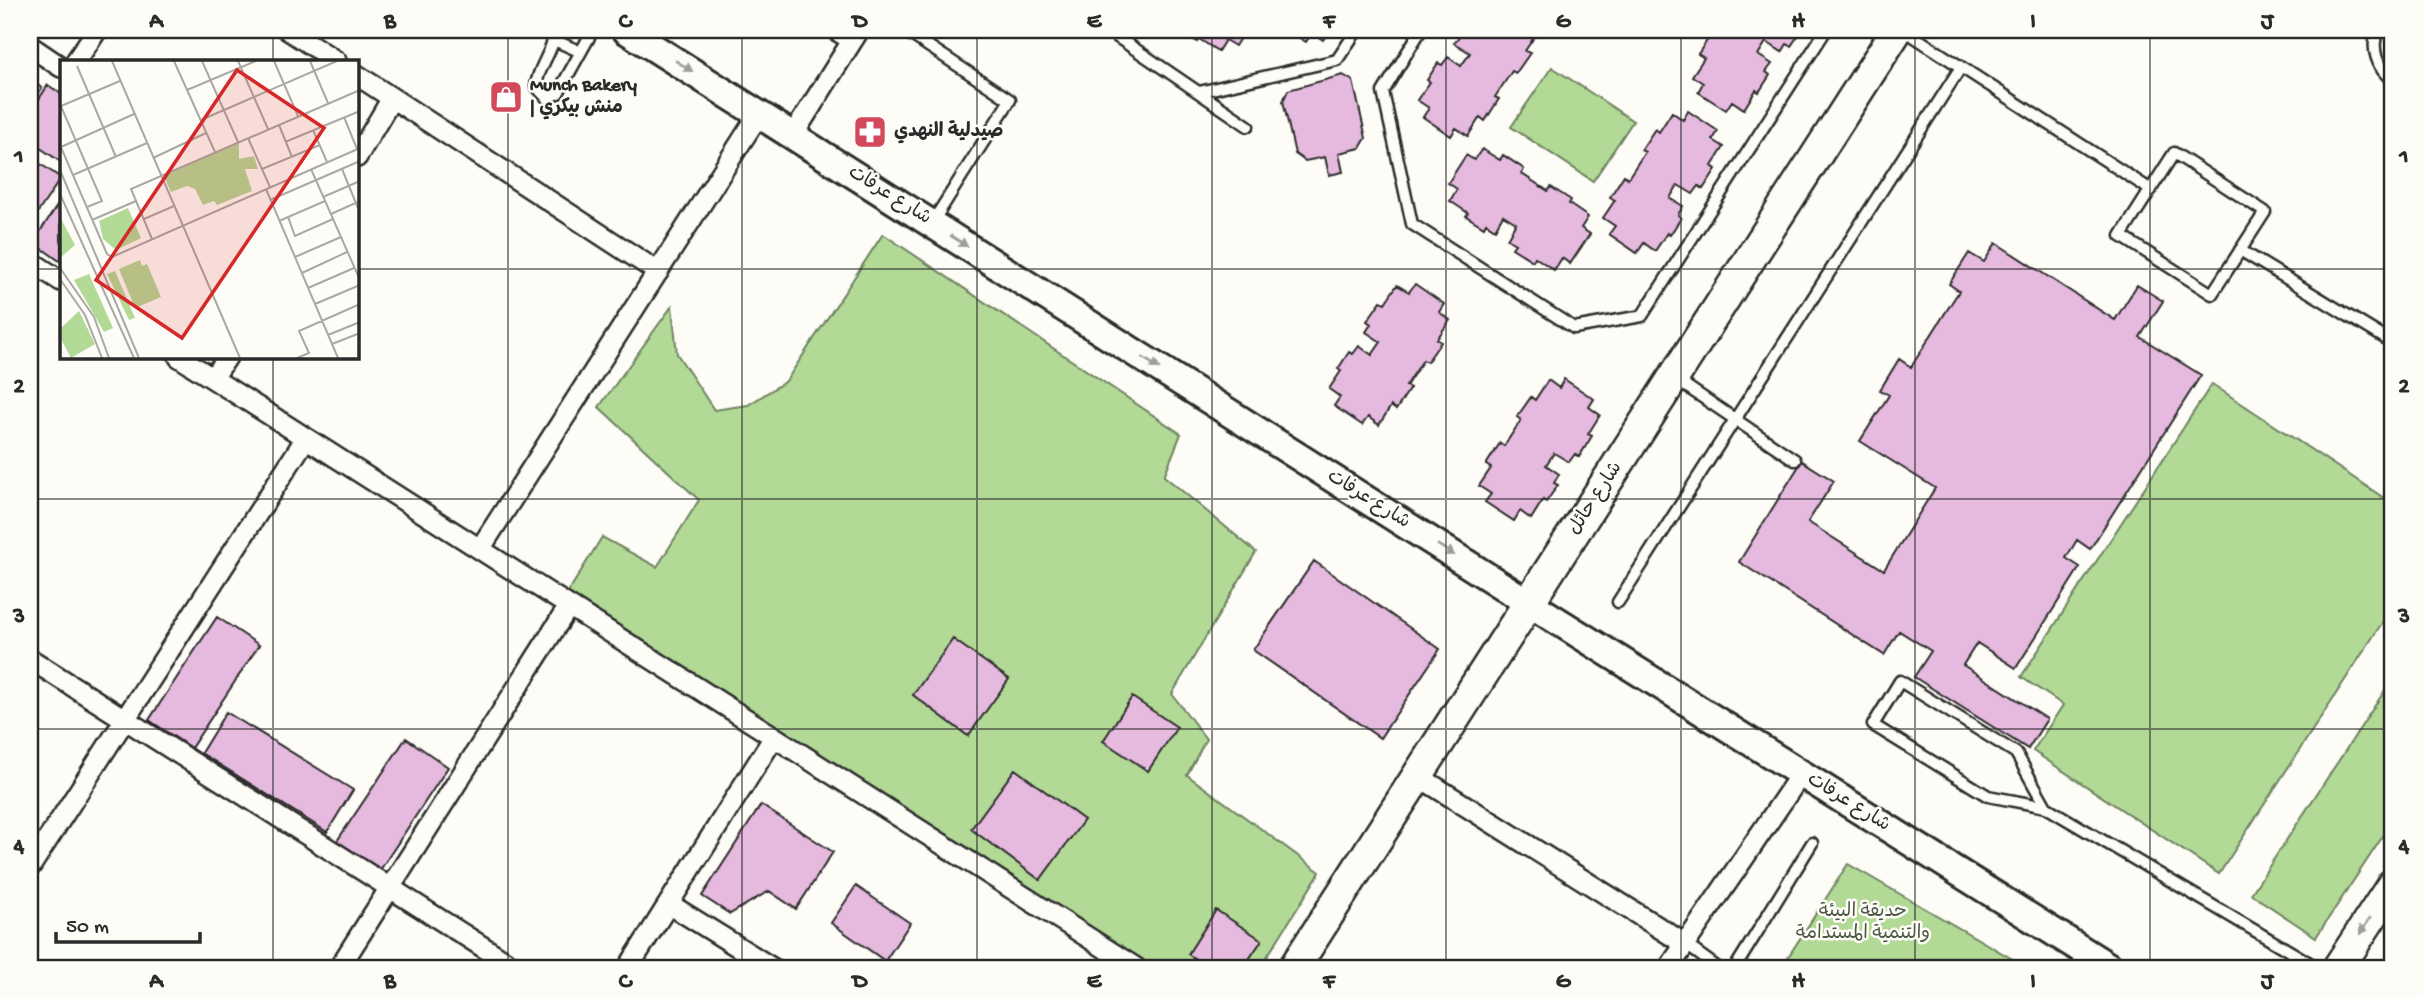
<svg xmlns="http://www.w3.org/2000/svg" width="2423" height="998" font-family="'Gochi Hand','Playpen Sans Arabic',sans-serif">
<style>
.green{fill:#b2da96;stroke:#6e8260;stroke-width:2}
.building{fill:#e6badf;stroke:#2b2b2b;stroke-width:2}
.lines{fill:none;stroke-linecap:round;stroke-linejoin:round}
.lane-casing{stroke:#2b2b2b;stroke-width:15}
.street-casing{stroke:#2b2b2b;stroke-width:24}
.secondary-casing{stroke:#2b2b2b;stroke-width:32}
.primary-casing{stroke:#2b2b2b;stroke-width:35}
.lane{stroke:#fdfcf7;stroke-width:10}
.street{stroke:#fdfcf7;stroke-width:19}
.secondary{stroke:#fdfcf7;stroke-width:26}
.primary{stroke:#fdfcf7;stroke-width:30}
.oneway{fill:#9e9e9b}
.grid{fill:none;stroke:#2b2b2b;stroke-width:2;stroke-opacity:0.55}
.labels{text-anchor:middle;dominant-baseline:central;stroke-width:5;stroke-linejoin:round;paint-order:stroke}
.poi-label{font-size:19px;font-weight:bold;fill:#2b2b2b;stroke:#fdfcf7;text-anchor:start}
.street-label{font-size:19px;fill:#2b2b2b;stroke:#fdfcf7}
.park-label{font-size:19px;fill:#4d5746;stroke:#fdfcf7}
.inset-road{fill:none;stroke:#a9a8a5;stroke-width:2}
.view{fill:#d62828;fill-opacity:0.15;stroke:#d62828;stroke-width:3.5}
.inset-edge{fill:none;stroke:#2b2b2b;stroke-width:3.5}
.neatline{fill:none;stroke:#2b2b2b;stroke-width:2.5}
.grid-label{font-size:23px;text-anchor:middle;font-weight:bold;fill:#2b2b2b}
</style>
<rect width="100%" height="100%" fill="#fdfcf7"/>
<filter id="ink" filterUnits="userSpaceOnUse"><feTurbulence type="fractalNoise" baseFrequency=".0143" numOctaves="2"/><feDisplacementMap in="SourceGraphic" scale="14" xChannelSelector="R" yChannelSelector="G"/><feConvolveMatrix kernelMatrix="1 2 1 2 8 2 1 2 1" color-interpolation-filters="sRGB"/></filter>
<g filter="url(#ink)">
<path class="green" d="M1552 67 1633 121 1593 181 1511 127Z
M883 234 1181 434 1164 476 1256 552 1172 694 1206 739 1187 775 1320 872 1260 968H1153L562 602 602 537 657 567 699 500 599 407 672 306 677 354 714 410 748 405 786 381Z
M2212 384 2393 504V606L2219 874 2033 751 2063 705 2021 677Z
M2393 678V821L2316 937 2251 894Z
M1848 864 2028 968H1781Z"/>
<path class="building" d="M1181 30H1245L1235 46 1225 40 1218 51 1199 39 1197 42Z
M1287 30H1330L1323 40 1312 33 1306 42Z
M1458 30 1538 31 1525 51 1530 53 1516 73 1512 71 1495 97 1499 99 1485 121 1480 117 1468 136 1456 128 1451 136 1423 117 1429 108 1417 100 1430 82 1427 80 1438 63 1442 65 1448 57 1461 66 1470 53 1454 43 1460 35 1456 32Z
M1720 30H1802L1791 46 1787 44 1782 52 1766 42 1758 55 1772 64 1766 72 1770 75 1759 92 1756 90 1744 109 1732 101 1726 110 1698 92 1703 83 1692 76 1704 58 1698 54 1712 33 1716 36Z
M1343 75 1353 81 1366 138 1360 148 1339 153 1343 172 1329 175 1325 157 1305 161 1295 154 1283 101 1288 90Z
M30 80 42 88 30 106Z
M48 85 61 94V162L30 141V113Z
M1688 111 1718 131 1713 140 1724 147 1712 166 1716 169 1703 189 1699 186 1693 194 1678 185 1670 198 1683 206 1678 215 1681 218 1670 235 1667 233 1655 251 1644 243 1637 253 1609 234 1615 226 1603 218 1615 200 1610 197 1624 175 1628 178 1645 152 1641 150 1655 129 1659 132 1672 112 1683 120Z
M1482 149 1500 160 1503 155 1524 169 1522 174 1548 191 1551 187 1571 200 1569 204 1588 217 1581 228 1590 234 1570 264 1562 258 1554 270 1535 257 1533 261 1512 248 1515 244 1507 239 1516 223 1503 215 1495 229 1486 223 1484 227 1466 216 1468 213 1450 201 1457 189 1448 183 1466 155 1474 160Z
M30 157 61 178 30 224Z
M61 200V262L33 242Z
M1996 243 2115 320 2137 285 2163 301 2140 337 2201 375 2090 549 2077 540 2066 558 2080 567 2016 668 1977 643 1963 665 2047 719 2028 749 1914 677 1931 651 1899 631 1884 655 1739 562 1802 461 1834 481 1808 522 1884 570 1935 488 1860 441 1889 395 1880 390 1899 359 1911 367 1959 291 1949 284 1969 253 1984 262Z
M1415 284 1444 304 1439 312 1450 320 1437 339 1441 342 1427 362 1423 360 1406 386 1410 388 1396 410 1391 406 1379 425 1368 417 1362 425 1334 406 1340 397 1329 389 1341 371 1338 369 1349 352 1353 354 1359 346 1372 355 1381 342 1366 332 1371 324 1367 321 1381 301 1385 303 1397 285 1409 292Z
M1564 379 1594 399 1589 407 1600 415 1588 434 1592 436 1579 457 1575 454 1569 462 1554 453 1546 465 1559 474 1554 483 1558 485 1546 502 1543 500 1531 519 1520 511 1514 521 1485 502 1491 494 1479 486 1491 468 1486 465 1500 443 1504 446 1521 420 1517 417 1531 397 1535 400 1548 380 1559 388Z
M1314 561 1440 649 1380 738 1253 650Z
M217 617 259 645 191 748 149 720Z
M953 639 1009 679 968 736 913 695Z
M1132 697 1177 727 1148 771 1103 741Z
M226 712 353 790 327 832 201 753Z
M406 738 448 767 380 870 337 841Z
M1015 769 1084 820 1040 880 971 829Z
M761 805 833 852 796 909 769 891 730 914 702 896Z
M856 886 910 923 885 961 831 923Z
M1216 910 1262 940 1243 968H1209L1188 954Z"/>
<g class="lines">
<defs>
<path id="lane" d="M555 30C554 51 538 66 536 86L547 98 558 93 593 30
M904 30 1010 100 932 223
M1107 30 1248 126
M1421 30 1383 92 1412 224 1574 328 1642 316 1826 30
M1904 30 2151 190
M2379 30C2369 46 2378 71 2393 80
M554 40 581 52
M1199 92 1337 60 1357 30
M2174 153 2265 212 2212 294 2121 236Z
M2240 250 2393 343
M1677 380 1795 460
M1618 602 1961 67
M1900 681 2016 753 2046 807 1988 796 1873 725Z
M2046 807 2318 968
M1685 944 1718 968
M1735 968 1812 843"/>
<path id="street" d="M288 30 336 61
M836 30 852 40
M30 46 61 67
M76 61 97 30
M357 75 658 272
M793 135 859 30
M357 157 392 98
M30 261 61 281
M179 357 1136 968
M213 378 227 357
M480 549 759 114
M30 659 516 968
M1418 776 1685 944
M30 867 306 438
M669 904 772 968
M339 968 569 606
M628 968 774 737
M1669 968 1801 774"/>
<path id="secondary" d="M626 30 1529 603 2111 968"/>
<path id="primary" d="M1294 968 1897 30
M2338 968 2393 884"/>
</defs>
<use href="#lane" class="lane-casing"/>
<use href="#street" class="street-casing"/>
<use href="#secondary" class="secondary-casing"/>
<use href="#primary" class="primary-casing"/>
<use href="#lane" class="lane"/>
<use href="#street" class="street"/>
<use href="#secondary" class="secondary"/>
<use href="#primary" class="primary"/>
</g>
<defs><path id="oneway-solid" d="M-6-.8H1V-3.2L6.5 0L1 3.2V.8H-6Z" transform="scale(1.75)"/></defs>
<g class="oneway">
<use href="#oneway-solid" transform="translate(684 66) rotate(32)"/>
<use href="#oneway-solid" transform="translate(959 241) rotate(32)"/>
<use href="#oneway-solid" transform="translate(1151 363) rotate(32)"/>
<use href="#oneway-solid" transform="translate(1446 550) rotate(32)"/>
<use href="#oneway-solid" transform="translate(2365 926) rotate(123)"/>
</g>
</g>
<path class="grid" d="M273 30V61M508 30V968M742 30V968M977 30V968M1212 30V968M1446 30V968M1681 30V968M1915 30V968M2150 30V968M30 269H61M357 269H2393M273 357V968M30 499H2393M30 729H2393"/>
<defs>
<symbol id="shop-square" viewBox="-11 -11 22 22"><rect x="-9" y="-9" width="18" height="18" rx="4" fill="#d1495b" stroke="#fdfcf7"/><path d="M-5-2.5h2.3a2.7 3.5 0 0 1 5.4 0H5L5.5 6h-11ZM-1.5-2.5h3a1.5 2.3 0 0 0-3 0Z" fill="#fff"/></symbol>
<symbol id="pharmacy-square" viewBox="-11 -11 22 22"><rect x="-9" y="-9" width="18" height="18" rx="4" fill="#d1495b" stroke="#fdfcf7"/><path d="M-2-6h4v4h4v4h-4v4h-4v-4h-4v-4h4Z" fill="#fff"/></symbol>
</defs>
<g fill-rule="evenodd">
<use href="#shop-square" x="487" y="78" width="38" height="38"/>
<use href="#pharmacy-square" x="851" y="113" width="38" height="38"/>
</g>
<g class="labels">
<g class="poi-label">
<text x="530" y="86">Munch Bakery<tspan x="530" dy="22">| منش بيكري</tspan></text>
<text x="894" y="132">صيدلية النهدي</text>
</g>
<g class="street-label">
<text transform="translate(889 196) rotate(32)">شارع عرفات</text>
<text transform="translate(1596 499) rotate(-57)">شارع حائل</text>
<text transform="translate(1368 500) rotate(32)">شارع عرفات</text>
<text transform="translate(1848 803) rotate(32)">شارع عرفات</text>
</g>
<g class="park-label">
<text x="1863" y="912">حديقة البيئة<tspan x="1863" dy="22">والتنمية المستدامة</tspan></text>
</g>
</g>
<g transform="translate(60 60)">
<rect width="299" height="299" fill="#fdfcf7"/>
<path d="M179 82V99L194 96 198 109H185L192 131 157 145 154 141 143 145 135 129 127 126 111 132 104 116ZM68 148 81 178 56 190 43 179 39 161ZM0 157 15 185 0 198ZM80 200 82 206 87 204 101 237 75 248 59 209ZM55 211 75 258 69 260 47 214ZM29 214 53 268 44 272 14 220ZM19 251 35 284 11 298 1 279 2 267Z" fill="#b2da96"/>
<path class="inset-road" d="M52 1 180 298M114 1 155 92M142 1 178 82M178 1 208 69M214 1 238 56M250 1 268 43M17 6 56 97M127 30 196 1M0 44 42 141 27 147M1 46 60 21M284 57 297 89M141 60 277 1M219 65 232 97M253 70 267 102M188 78 210 127M225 82 300 51M0 85 47 194 52 197 300 88M1 87 74 54M93 98 146 73M202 109 260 85M251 109 300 220M282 109 300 153M0 110 79 298M13 115 87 83M206 129 278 298M0 134 74 298M263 137 300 121M210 140 300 101M271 154 300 141M228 157 235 176 273 159M84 159 114 146M32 160 76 141M219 161 265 141M92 179 71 129 300 30M235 197 281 177M0 208 34 257 49 298M242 213 287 192M0 219 25 255 42 298M248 228 294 208M255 244 300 225M268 275 300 262M272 284 300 273M237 298 249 293 239 271 300 244"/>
<path class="view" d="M177 10 264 68 122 278 36 220Z"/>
<rect width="299" height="299" class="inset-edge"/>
</g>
<rect width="2423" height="998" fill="none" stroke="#fdfcf7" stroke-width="77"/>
<path d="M56 932v10h144v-10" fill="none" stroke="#2b2b2b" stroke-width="3.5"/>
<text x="66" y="932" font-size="21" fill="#2b2b2b" stroke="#fdfcf7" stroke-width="5" paint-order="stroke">50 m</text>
<rect x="38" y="38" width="2346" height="922" class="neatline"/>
<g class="grid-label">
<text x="156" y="27">A</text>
<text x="390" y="27">B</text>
<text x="625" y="27">C</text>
<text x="860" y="27">D</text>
<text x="1094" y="27">E</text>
<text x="1329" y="27">F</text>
<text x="1563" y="27">G</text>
<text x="1798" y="27">H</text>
<text x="2033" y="27">I</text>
<text x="2267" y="27">J</text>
<text x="19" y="162">1</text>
<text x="2404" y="162">1</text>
<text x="19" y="392">2</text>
<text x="2404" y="392">2</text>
<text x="19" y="622">3</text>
<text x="2404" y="622">3</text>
<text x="19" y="852">4</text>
<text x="2404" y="852">4</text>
<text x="156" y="987">A</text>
<text x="390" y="987">B</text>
<text x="625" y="987">C</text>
<text x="860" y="987">D</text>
<text x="1094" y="987">E</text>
<text x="1329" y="987">F</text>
<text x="1563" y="987">G</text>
<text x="1798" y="987">H</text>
<text x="2033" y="987">I</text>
<text x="2267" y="987">J</text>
</g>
</svg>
